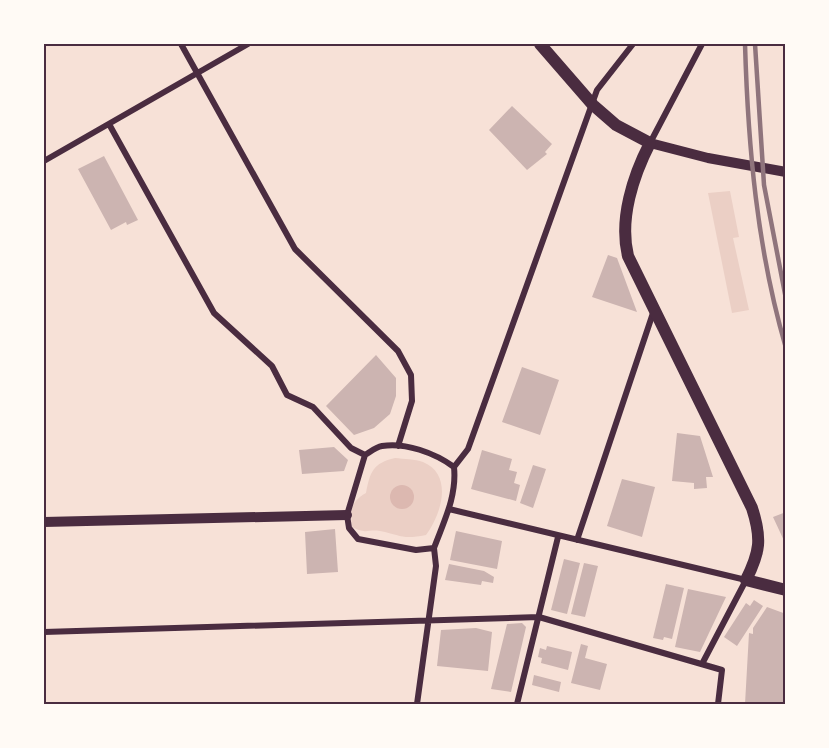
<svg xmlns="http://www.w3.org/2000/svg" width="829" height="748" font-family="'PT Sans Narrow',sans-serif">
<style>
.green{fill:#ebcfc5}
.water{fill:#dcb8b0}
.building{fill:#ccb4b1}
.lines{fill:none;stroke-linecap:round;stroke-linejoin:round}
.minor{stroke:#4a2c40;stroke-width:6}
.tertiary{stroke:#4a2c40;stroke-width:10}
.secondary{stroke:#4a2c40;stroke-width:12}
.rail{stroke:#8f747c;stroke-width:4.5}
.neatline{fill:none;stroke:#4a2c40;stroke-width:2}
</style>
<rect width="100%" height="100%" fill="#f7e1d7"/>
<path class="green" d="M730 191 739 237 733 238 749 310 732 313 708 193Z
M395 458C404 459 415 459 423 462 454 475 441 515 426 535 402 540 401 535 380 531 366 529 369 535 352 527 350 511 351 501 366 493 370 472 373 463 395 458Z"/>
<path class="water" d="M390 497a12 12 0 1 1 24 0a12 12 0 1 1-24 0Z"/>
<path class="building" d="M512 106 552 144 545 152 547 154 527 170 489 130Z
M104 156 138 220 127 225 126 222 111 230 78 169Z
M608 255 617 258 637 312 592 297Z
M376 355 396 378V396L390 414 374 428 354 435 326 406Z
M522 367 559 380 540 435 502 422Z
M677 433 700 436 713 477H706L707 488 694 489V483L672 481Z
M334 447 348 460 344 471 302 474 299 450Z
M482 450 512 459 509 470 517 472 514 483 520 485 516 501 471 489Z
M533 465 546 469 533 508 520 503Z
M622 479 655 487 642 537 607 526Z
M786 512V545L773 517Z
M335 529 338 572 307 574 305 532Z
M456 531 502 541 497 569 450 560Z
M564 559 580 563 567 614 551 610Z
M584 563 598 566 585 617 571 614Z
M449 564 484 571 494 577 493 583 482 581 481 585 445 580Z
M666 584 684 588 672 639 664 637 663 640 653 638Z
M688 589 726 597 700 652 675 647Z
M754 600 763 606 737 646 724 637 746 603 750 606Z
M767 607 786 614V704H745L749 633 753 634V628Z
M522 623 526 627 511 692 491 689 507 624Z
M476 628 492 632 488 671 437 666 441 630Z
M581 644 588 646 585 658 607 664 600 690 571 683Z
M547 646 572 652 568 670 541 663 542 658 538 657 540 648 546 650Z
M534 675 561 682 559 692 532 685Z"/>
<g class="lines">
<path class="minor" d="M181 44 295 249 398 351 411 375 412 401 398 446
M109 124 214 313 272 366 287 395 313 407 351 448 365 455
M650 143 702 44
M44 161 248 44
M454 467C435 453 405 442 382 446 376 447 370 452 365 455L347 515 349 528 358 539 416 550 434 548C444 521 457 496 454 467L468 449 597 90 633 44
M449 509 746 580 702 664
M577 540 654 310
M44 632 539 617 722 670 718 704
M417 704 436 566 434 548
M517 704 558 537"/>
<path class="tertiary" d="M650 143 708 158 786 172
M44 522 347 515"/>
<path class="secondary" d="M540 44 593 105 616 125 650 143C633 176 619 219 628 256L752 508C762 539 760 552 746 580L786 590"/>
<path class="rail" d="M745 44C748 146 757 249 786 348
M755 44 764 185 786 299"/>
</g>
<rect width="829" height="748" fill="none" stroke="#fffaf5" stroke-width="90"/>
<rect x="45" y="45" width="739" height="658" class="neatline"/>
</svg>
